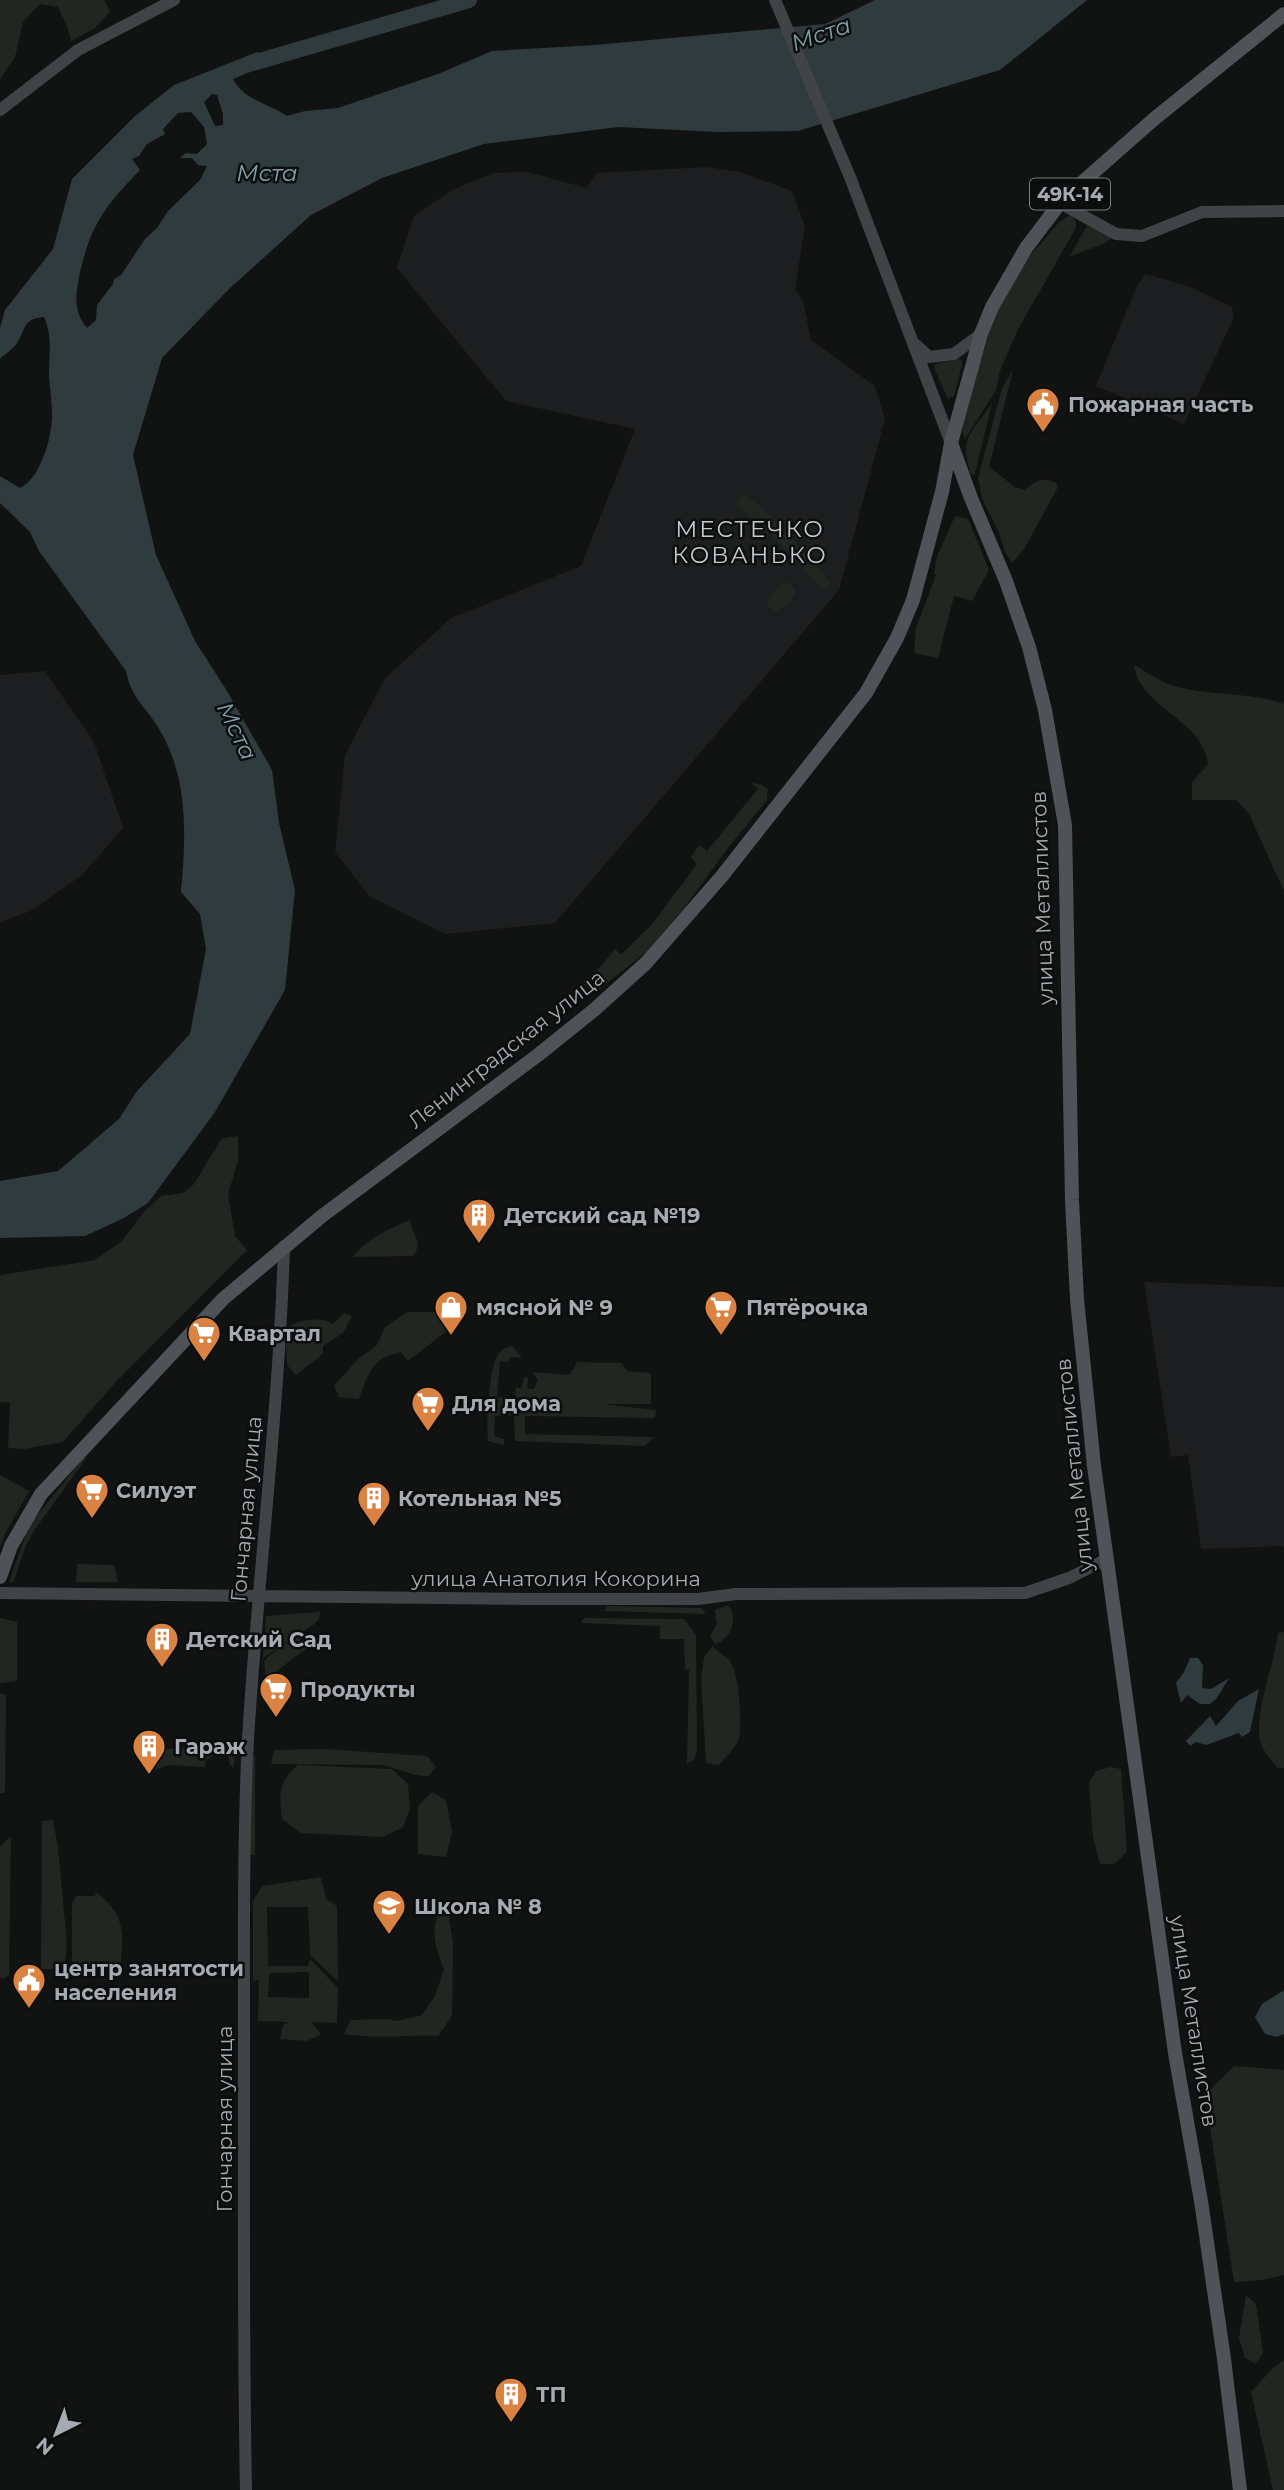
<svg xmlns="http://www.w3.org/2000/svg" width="1284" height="2490" font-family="Montserrat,sans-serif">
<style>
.built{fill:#1d1e1f}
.green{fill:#212720;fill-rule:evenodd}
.water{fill:#303b3d;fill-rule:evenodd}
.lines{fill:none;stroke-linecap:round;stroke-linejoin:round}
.river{stroke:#303b3d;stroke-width:16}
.secondary{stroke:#414447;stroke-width:12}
.primary{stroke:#4f5256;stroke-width:14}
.labels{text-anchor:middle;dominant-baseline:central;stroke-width:5;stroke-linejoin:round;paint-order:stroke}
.shield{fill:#0c0d0d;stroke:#767c80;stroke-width:2}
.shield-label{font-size:19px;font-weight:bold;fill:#a4acb1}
.poi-label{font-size:21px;font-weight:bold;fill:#a4acb1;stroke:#0c0d0d;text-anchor:start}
.street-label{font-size:21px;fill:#a4acb1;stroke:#0c0d0d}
.water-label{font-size:23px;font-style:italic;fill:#7f9fa9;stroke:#0c0d0d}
.neighbourhood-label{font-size:23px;letter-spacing:2px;fill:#c5c9ce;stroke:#0c0d0d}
</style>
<rect width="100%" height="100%" fill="#111212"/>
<path class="built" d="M707 167 740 172 792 191 805 226 795 289 803 301 811 340 875 386 885 419 839 590 555 923 445 934 369 896 335 852 345 755 385 678 451 618 581 566 635 429 506 401 397 268 414 216 452 190 493 173 527 172 587 188 596 173Z
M1145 274 1188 286 1232 307 1234 317 1184 424 1096 386 1136 288Z
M45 671 94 742 123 828 82 875 31 911 0 922V675Z
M1144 1282 1284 1287V1552L1283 1546 1201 1549 1188 1455 1171 1457Z"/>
<path class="green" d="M0 0H104L110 12 94 29 71 41 68 29 58 7 40 4 23 22 15 57 0 79Z
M1071 215 1076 222V228L1018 329 1000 371 996 390 965 439 962 431C975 383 990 316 1016 273 1024 261 1034 251 1044 240 1052 230 1059 220 1071 215Z
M1088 224 1113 237 1105 243 1069 257Z
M959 359 962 361V365L954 396 948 399 934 368 935 364Z
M1013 370 989 467 1015 487 1025 490C1035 481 1041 477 1055 482L1058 487 1024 549 1012 563 1005 552 998 530 982 499 978 478 1002 388Z
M992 403 976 469 974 475 971 474C958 437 972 433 992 403Z
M743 495C761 500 814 564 830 581L827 589 821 588 764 527 738 506 737 501Z
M955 516 968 519 989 570 972 601 954 596 938 658 914 653 916 628 936 575 934 573 937 556Z
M787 582 794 587 795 593 788 605 775 612 767 605C771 594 776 585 787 582Z
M1134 665C1145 671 1156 679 1168 684 1206 697 1247 691 1284 704V891L1249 814 1236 800H1192V782L1208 764C1204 726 1157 712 1139 681 1136 677 1135 670 1134 665Z
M751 783 760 784 768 789 767 800 727 849 684 908 646 952 597 991H590L599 968 615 949 621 955 652 924 697 864 691 857 699 845 707 851 758 789Z
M238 1136V1161L228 1194 235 1236 247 1250 114 1384 63 1442 24 1449 8 1448 10 1403 0 1402V1275L95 1260 122 1241 142 1214 161 1196 183 1193 194 1184 222 1138Z
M410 1220C412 1234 425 1244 412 1256L353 1257C366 1239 391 1228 410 1220Z
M407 1312H435L452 1327 408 1361 401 1352C371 1358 369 1373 359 1399L339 1397 334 1386 358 1359 377 1345 385 1327Z
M344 1313 352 1316 343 1333 323 1346V1354L296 1375 287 1365 286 1346 291 1325C304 1319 321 1317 333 1324Z
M512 1346 522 1358 511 1357 508 1362 500 1361 497 1397 515 1398 516 1387 521 1389 525 1376 528 1378 527 1388 534 1389 538 1380 532 1372 570 1375 577 1362 621 1363 627 1371 651 1373V1404H602L656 1410 655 1418 525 1416V1434L654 1437 645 1446 515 1441 514 1415 495 1416 494 1436 504 1439V1445L488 1441C486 1426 489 1372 496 1359 499 1351 504 1348 512 1346Z
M87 1457 33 1532 26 1545 13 1583 9 1582 27 1531 34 1519 83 1459Z
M0 1475 29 1491 6 1532 0 1547Z
M77 1564 114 1565 118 1582H76Z
M728 1605C739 1618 731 1640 715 1644L710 1636 717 1624 715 1610Z
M607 1606 702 1608 706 1614 604 1611Z
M320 1612 319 1619 313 1625 263 1658 266 1616Z
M0 1618 17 1622V1681L0 1683Z
M584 1618 684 1619 696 1635 697 1749 694 1760 687 1764 689 1670 685 1669 684 1639H660V1626L581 1623Z
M1284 1632V1768H1277C1272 1761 1264 1752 1261 1744 1252 1716 1275 1664 1278 1633Z
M295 1637H299L307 1648 266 1679 264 1661 271 1654Z
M713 1645C717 1653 724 1654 729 1660 740 1673 742 1721 739 1738 736 1748 726 1757 719 1765L706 1763 701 1678 704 1657Z
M0 1693 6 1695 5 1793H0Z
M233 1748 235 1750 234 1768 230 1765 228 1754 215 1755 206 1760 205 1767 169 1765 154 1770 144 1769 146 1756 154 1749Z
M324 1749 427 1756 436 1767 429 1776C412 1777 399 1768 382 1765L271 1764 274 1750Z
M255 1755V1855H249L253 1758Z
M298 1765 392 1769 408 1784 410 1809 403 1827 383 1837 301 1833 282 1819C279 1795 278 1781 298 1765Z
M1111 1767 1121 1769 1127 1852 1114 1864H1100L1093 1837 1089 1783 1096 1771Z
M432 1792 446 1800 452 1832 446 1857 418 1854V1806Z
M53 1820 58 1848 67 1944 65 1962 57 1969H41L42 1821Z
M11 1836 9 1976 2 1979 0 1976V1846Z
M321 1877 326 1899 337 1906 338 1981 310 1955 308 1907H267L268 1966H308L310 1959 338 1988 337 2023 311 2022 321 2034 307 2041 280 2039 283 2025 290 2022 258 2021 259 1980 253 1981V1901L262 1886ZM309 1972V1998L268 1997 269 1973Z
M96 1892C128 1916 123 1936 120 1972L77 1969 72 1964V1903L76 1896H95Z
M446 1899 453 1943 452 2016 438 2036C407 2035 375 2039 344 2034L351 2020 389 2019 397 2021 422 2015 435 1996 444 1969C433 1942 429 1925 446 1899Z
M1234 2066 1284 2070V2275L1262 2280 1234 2282 1205 2095Z
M1246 2295 1255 2303 1257 2310 1263 2352 1256 2364 1245 2358 1239 2338Z
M1284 2360V2490H1273L1251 2392 1271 2370Z"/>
<path class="water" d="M875 0H1087L1000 70 798 131 718 132 618 127 484 144 382 178 311 215 229 289 162 358 133 455 156 555 195 641 227 691 272 770 279 823 295 890 285 990 215 1112 148 1203 122 1219 85 1236 0 1238V1181L58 1171 119 1119 137 1091 190 1034 206 949 200 914 181 892C186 837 189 777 158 727 145 706 131 698 126 671L39 551 30 532 0 503V476L20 488C41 478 52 437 52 415 52 402 50 389 49 376 49 353 53 338 44 317 22 319 27 328 17 343 13 349 5 354 0 359V328L5 310 53 249 72 179 135 116 174 85 257 52 274 62 233 79C245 101 268 103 287 116L305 111 338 108 438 74 492 51 595 45 825 24ZM212 94 217 95 223 114V125L215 126 204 102ZM191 112 204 127 207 144 197 154 186 153 180 158H192L198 165 207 166 200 180 168 211 157 228 145 239 121 275 114 279 113 284 97 305 96 320 87 328C74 312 75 297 79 277 90 226 104 207 140 170L132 159 139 156 147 144 165 134 163 129 178 113Z
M1190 1658H1198L1203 1665 1202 1688 1211 1689 1229 1678 1217 1698 1210 1704H1200L1187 1695 1181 1703 1176 1683 1184 1672Z
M1259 1689 1250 1732 1242 1737 1239 1733 1206 1745 1196 1742 1190 1746 1186 1741 1210 1716 1216 1726 1238 1701Z
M1284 1990V2034L1277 2037 1265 2034 1255 2017 1262 2004Z"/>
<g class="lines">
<path class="river" d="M249 64 469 0"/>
<path class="secondary" d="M775 0 850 177 951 443
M0 110 78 50 174 0
M1060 203 1116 234 1142 236 1202 212 1284 211
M916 345 929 357 954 354 981 334
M0 1593 525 1599H698L736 1594 1025 1593 1069 1578 1105 1560
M246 2490C243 2340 244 2190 244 2039 244 1939 243 1839 248 1739 258 1575 279 1411 284 1246"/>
<path class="primary" d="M951 443 971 498 1006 581 1029 647 1045 710 1065 825 1072 1200 1077 1299 1094 1466 1175 2053 1201 2201 1224 2359 1240 2490
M0 1577 11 1546 41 1494 223 1299 322 1216 538 1055 594 1010 646 963 722 876 866 693 897 638 913 600 942 492 951 443 981 334 992 307 1026 248 1060 203 1086 179 1154 119 1284 14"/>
</g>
<defs>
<symbol id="civic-pin" viewBox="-11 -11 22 30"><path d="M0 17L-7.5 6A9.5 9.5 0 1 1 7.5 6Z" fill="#da8242" stroke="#0c0d0d"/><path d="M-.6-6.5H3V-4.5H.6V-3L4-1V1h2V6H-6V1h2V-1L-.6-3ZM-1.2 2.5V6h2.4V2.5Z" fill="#fff"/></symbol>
<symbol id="building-pin" viewBox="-11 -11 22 30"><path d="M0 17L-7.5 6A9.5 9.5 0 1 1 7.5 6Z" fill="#da8242" stroke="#0c0d0d"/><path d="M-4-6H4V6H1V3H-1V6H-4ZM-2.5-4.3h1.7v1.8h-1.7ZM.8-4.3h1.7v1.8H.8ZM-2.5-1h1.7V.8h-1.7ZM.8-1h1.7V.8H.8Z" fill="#fff"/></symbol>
<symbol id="shop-pin" viewBox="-11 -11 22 30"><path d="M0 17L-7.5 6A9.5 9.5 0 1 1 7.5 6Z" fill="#da8242" stroke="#0c0d0d"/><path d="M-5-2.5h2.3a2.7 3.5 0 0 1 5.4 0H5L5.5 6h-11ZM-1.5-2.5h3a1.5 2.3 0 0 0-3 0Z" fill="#fff"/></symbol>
<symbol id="supermarket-pin" viewBox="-11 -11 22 30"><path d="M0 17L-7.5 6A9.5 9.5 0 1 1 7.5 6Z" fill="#da8242" stroke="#0c0d0d"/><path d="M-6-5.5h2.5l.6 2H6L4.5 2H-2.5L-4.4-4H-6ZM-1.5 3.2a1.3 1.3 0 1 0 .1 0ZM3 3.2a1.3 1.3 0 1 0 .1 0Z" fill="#fff"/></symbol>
<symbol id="school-pin" viewBox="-11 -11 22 30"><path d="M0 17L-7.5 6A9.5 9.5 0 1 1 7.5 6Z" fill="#da8242" stroke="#0c0d0d"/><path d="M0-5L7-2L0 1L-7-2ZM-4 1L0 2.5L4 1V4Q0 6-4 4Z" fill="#fff"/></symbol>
</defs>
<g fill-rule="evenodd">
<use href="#civic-pin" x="1024" y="385" width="38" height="52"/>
<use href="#building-pin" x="460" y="1196" width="38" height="52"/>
<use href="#shop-pin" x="432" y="1288" width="38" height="52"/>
<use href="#supermarket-pin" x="702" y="1288" width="38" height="52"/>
<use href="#supermarket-pin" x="185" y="1314" width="38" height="52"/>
<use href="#supermarket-pin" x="409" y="1384" width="38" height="52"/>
<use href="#supermarket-pin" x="73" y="1471" width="38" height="52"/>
<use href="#building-pin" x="355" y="1479" width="38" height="52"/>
<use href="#building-pin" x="143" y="1620" width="38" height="52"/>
<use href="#supermarket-pin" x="257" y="1670" width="38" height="52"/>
<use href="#building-pin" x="130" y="1727" width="38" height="52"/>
<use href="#school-pin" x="370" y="1887" width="38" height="52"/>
<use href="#civic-pin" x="10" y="1961" width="38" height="52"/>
<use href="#building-pin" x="492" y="2375" width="38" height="52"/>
</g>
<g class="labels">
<rect class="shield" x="1030" y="178.5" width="80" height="31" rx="5"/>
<g class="shield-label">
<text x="1070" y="194">49К-14</text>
</g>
<g class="poi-label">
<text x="1068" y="404">Пожарная часть</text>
<text x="504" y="1215">Детский сад №19</text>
<text x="476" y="1307">мясной № 9</text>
<text x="746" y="1307">Пятёрочка</text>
<text x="228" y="1333">Квартал</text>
<text x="452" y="1403">Для дома</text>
<text x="116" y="1490">Силуэт</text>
<text x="398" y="1498">Котельная №5</text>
<text x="186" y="1639">Детский Сад</text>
<text x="300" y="1689">Продукты</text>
<text x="174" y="1746">Гараж</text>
<text x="414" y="1906">Школа № 8</text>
<text x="54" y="1968">центр занятости<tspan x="54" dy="24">населения</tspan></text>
<text x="536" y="2394">ТП</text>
</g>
<g class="street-label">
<text transform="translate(1042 898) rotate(-92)">улица Металлистов</text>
<text transform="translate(506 1049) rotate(-38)">Ленинградская улица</text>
<text transform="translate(1074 1465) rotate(-96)">улица Металлистов</text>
<text transform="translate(246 1509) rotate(-85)">Гончарная улица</text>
<text x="556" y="1578">улица Анатолия Кокорина</text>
<text transform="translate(1194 2021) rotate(81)">улица Металлистов</text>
<text transform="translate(224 2119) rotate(-90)">Гончарная улица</text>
</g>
<g class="water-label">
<text transform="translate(821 34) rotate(-19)">Мста</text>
<text x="267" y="173">Мста</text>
<text transform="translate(237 731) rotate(64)">Мста</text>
</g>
<g class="neighbourhood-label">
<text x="750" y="529">МЕСТЕЧКО<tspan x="750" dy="26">КОВАНЬКО</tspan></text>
</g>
</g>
<g transform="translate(56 2434) rotate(222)" stroke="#0c0d0d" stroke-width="5" paint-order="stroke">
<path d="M0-5L12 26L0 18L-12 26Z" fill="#a4acb1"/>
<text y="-10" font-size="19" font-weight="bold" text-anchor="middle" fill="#a4acb1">N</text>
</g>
</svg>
